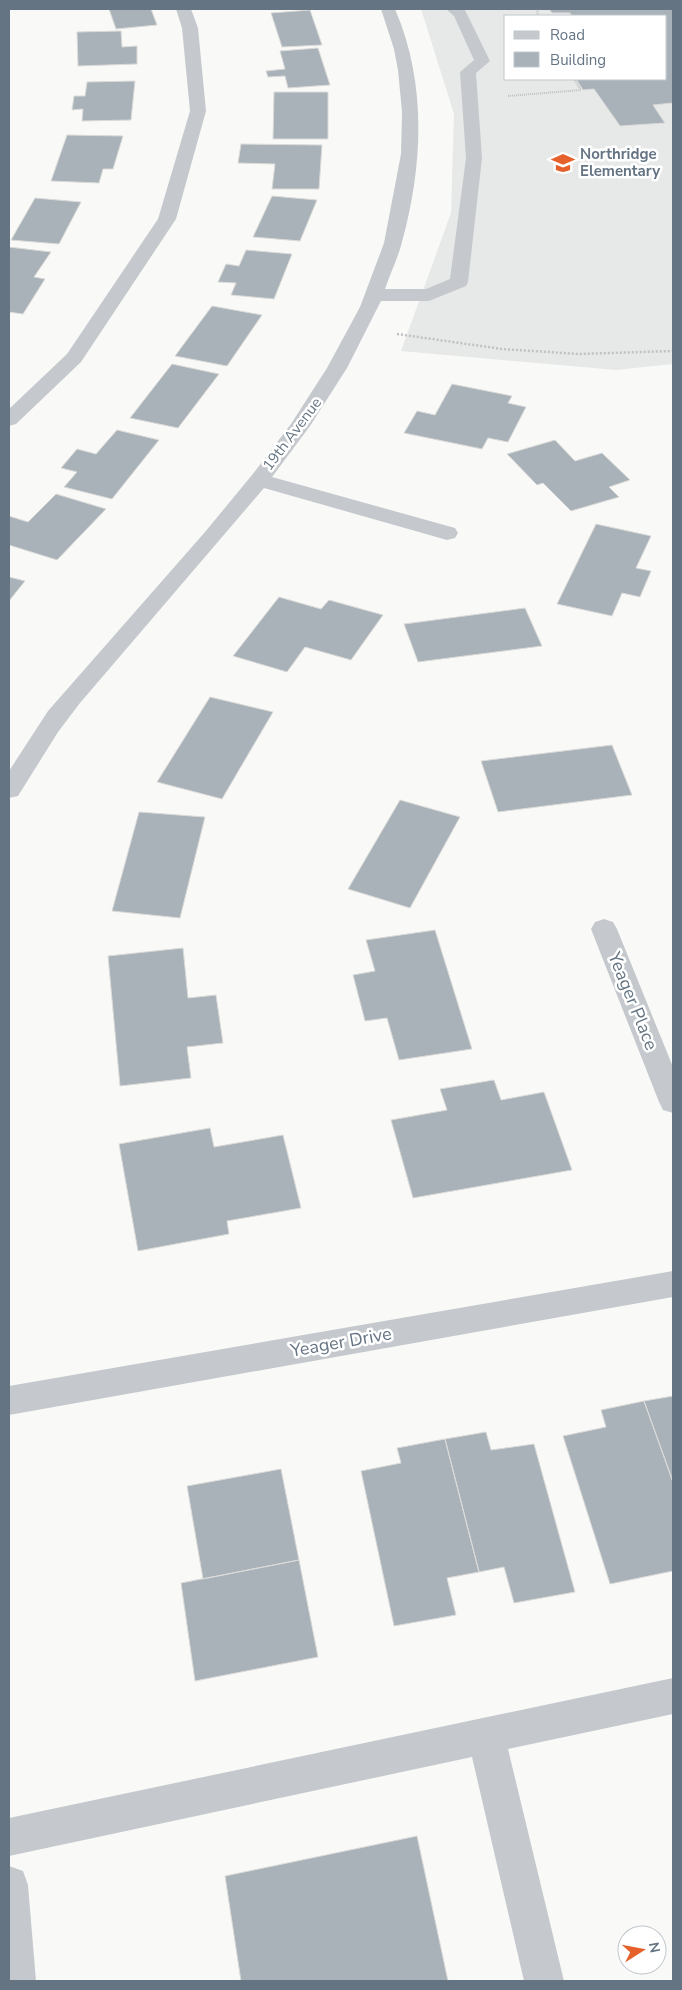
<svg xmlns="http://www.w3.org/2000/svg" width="682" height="1990" font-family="'Nunito Sans',sans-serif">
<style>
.built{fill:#e7e9e8;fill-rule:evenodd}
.building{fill:#a9b2b9;stroke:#dbdbd9}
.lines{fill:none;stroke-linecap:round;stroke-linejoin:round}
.path-far1{stroke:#bfc1c4;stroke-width:2;stroke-dasharray:1 1;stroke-linecap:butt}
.path{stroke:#bfc1c4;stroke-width:2.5;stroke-dasharray:2 2;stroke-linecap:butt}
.minor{fill:#c5c9cd;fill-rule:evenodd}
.labels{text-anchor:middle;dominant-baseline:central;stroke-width:5;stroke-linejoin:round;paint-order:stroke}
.far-poi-label{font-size:15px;font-weight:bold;fill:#647483;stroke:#fff;text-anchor:start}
.far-street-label{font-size:15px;fill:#647483;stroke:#fff}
.street-label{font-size:18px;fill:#647483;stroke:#fff}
</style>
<rect width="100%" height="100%" fill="#f9faf7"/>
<path class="built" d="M421 9H673V364L616 370 401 351 451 213 454 114ZM506 16H666V79H506Z"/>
<path class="building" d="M109 9H151L157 25 116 29Z
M549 9H673V103L653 105 665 123 620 126 594 89 583 90 576 79H666V16H572L570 13H552Z
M310 10 322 45 282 47 271 13Z
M121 31 122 47 137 46V64L78 66 77 32Z
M318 48 330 85 288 88 285 76 268 77 266 71 285 69 280 51Z
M135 81 131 120 82 121 83 109 72 110 74 96H85L87 82Z
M274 92H328V139H273Z
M67 135 123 136 113 169H103L99 183 51 181Z
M241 144 322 145 319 189H272L275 164 238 163Z
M272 196 317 200 300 241 253 237Z
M35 198 81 202 59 244 11 240Z
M9 247 51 252 34 277 45 279 23 314 9 312Z
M246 250 292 254 274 299 231 295 236 283 218 282 226 264 239 266Z
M212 306 262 315 227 366 175 356Z
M172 364 219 374 178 428 130 418Z
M452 384 512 396 508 403 526 407 508 442 488 438 482 449 404 433 417 411 435 415Z
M117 430 159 440 112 499 64 487 77 472 61 468 77 449 96 454Z
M555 440 575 461 602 453 630 480 609 487 619 497 571 511 543 483 537 485 507 454Z
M56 494 106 509 57 560 9 545V516L28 522Z
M596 524 651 536 636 568 651 571 640 597 622 593 612 616 557 604Z
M9 577 25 581 9 601Z
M279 597 321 609 329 600 383 615 351 660 305 647 287 672 233 656Z
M525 608 542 646 418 662 404 624Z
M210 697 273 712 222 799 157 782Z
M612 745 632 795 498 812 481 761Z
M400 800 460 817 410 908 348 889Z
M139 812 205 817 180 918 112 911Z
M435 930 472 1049 399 1060 387 1018 365 1021 353 975 375 971 366 940Z
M183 948 188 998 216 995 223 1043 187 1047 191 1078 120 1086 108 956Z
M494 1080 501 1100 544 1092 572 1170 413 1198 391 1120 447 1110 440 1089Z
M210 1128 214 1147 283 1135 301 1208 227 1221 229 1234 138 1251 119 1144Z
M673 1396V1482L644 1401Z
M644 1401 673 1482V1571L610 1584 563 1436 606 1427 601 1410Z
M486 1432 491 1450 534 1444 575 1592 514 1603 504 1567 479 1572 445 1439Z
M445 1439 479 1572 447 1578 456 1615 394 1626 361 1471 401 1463 397 1448Z
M281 1469 299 1560 203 1579 187 1486Z
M299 1560 318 1657 195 1681 181 1583Z
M417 1836 448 1981H241L225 1876Z"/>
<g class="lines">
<path class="path-far1" d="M537 9 538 16
M508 96 581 90 574 79"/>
<path class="path" d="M397 334 502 349 579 354 673 351"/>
<path class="minor" d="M176 9H191L198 28 206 111 176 219 81 362 16 424 9 426V409L67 354 158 219 190 111 182 28Z
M381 9H395C427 83 423 165 402 242 398 258 390 274 385 289H426L450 279 466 158 460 72 474 60 454 16 446 9 465 10 490 61 476 73 482 158 468 282 466 286 429 301H381L347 368 310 426 272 477 455 528 458 533 455 538 447 540 264 488 80 703 58 732 18 796 9 798V771L48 711 205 532 252 475 291 424 327 368 360 307 384 243 401 154 402 112 398 70 394 49Z
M604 919 613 922 617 929 673 1067V1113L663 1110 659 1102 591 929 595 922Z
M673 1271V1297L9 1415V1386Z
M673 1678V1714L508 1749 564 1981H524L472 1757 9 1856V1818Z
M9 1866 23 1871 28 1885 36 1981H9Z"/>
</g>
<defs>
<symbol id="school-bare" viewBox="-9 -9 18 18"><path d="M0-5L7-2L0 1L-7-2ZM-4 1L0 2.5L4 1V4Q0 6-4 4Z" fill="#e6602b" stroke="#fff" stroke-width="2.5" paint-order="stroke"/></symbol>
</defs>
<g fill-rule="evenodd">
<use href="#school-bare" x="547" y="147" width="32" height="32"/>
</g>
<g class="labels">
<g class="far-poi-label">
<text x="580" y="154">Northridge<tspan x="580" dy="17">Elementary</tspan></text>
</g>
<g class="far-street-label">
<text transform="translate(292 434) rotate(-53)">19th Avenue</text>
</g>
<g class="street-label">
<text transform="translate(633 1001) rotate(68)">Yeager Place</text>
<text transform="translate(341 1342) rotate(-10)">Yeager Drive</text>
</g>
</g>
<rect width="682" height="1990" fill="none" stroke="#647483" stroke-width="20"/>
<rect x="504" y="15" width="162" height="65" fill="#ffffff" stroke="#c1c7cd"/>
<rect x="514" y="31" width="25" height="8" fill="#c5c9cd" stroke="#c1c7cd"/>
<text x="550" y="40" font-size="15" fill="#647483">Road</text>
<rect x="514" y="52" width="25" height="15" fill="#a9b2b9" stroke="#c1c7cd"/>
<text x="550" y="65" font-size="15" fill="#647483">Building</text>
<g transform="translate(642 1950) rotate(79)"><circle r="24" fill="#ffffff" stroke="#c1c7cd"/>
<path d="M0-4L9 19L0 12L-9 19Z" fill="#e6602b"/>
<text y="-8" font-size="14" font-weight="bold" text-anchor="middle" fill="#647483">N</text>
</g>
</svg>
